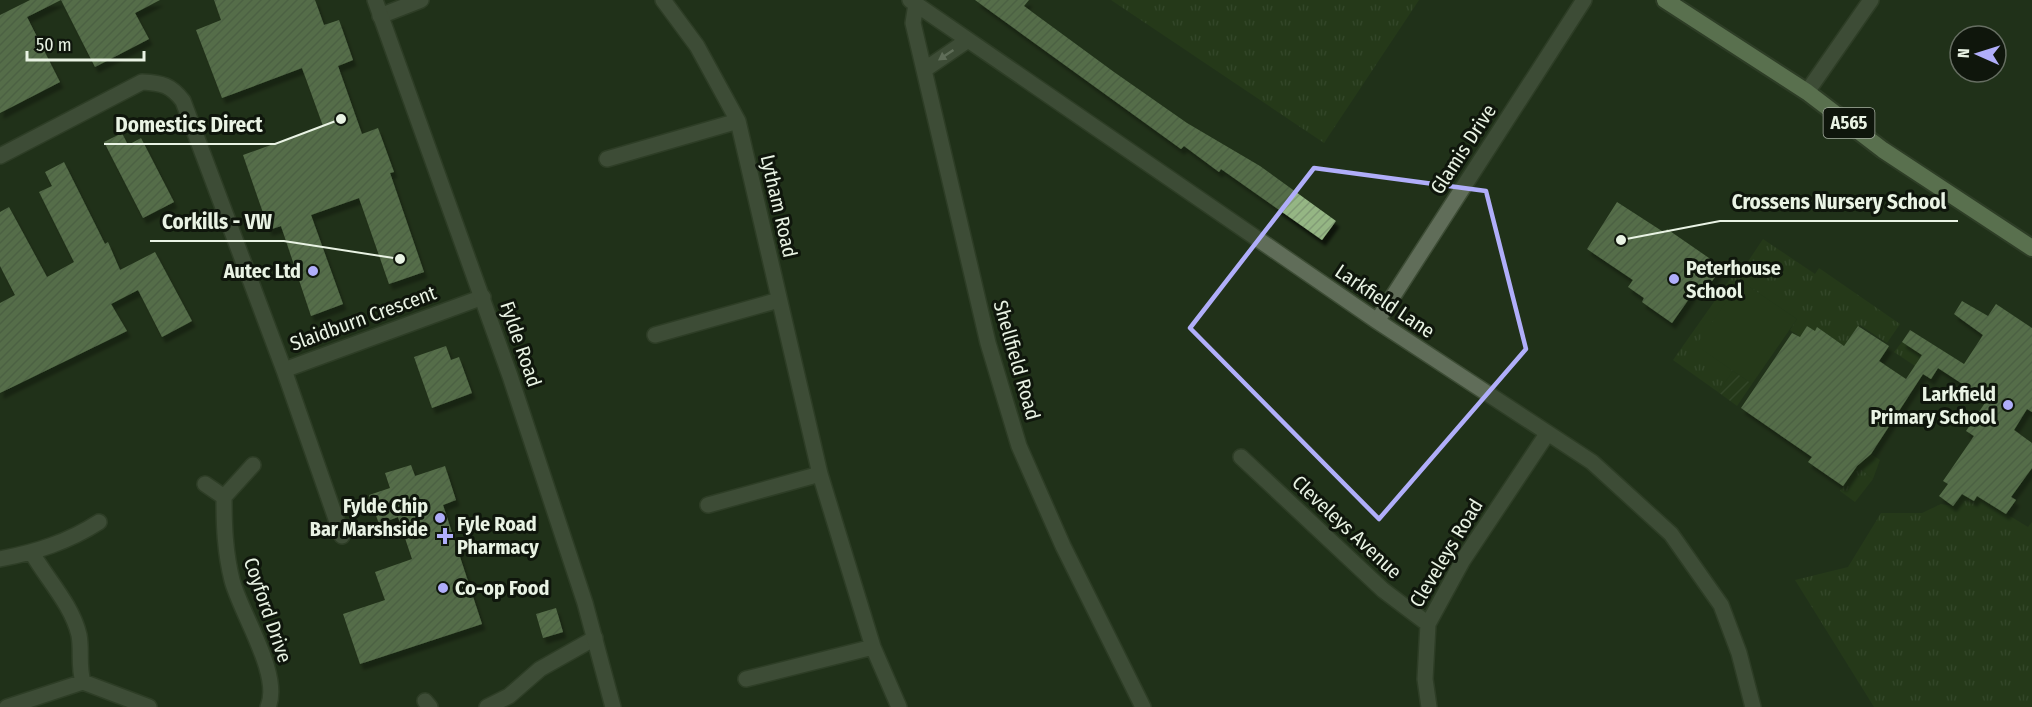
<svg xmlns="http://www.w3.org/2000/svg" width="2032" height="707" font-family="'Fira Sans Condensed',sans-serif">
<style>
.grass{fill:#2a441a}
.park{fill:url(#park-tufts)}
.garden{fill:url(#garden-furrows)}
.building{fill:url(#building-hatch);filter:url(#shadow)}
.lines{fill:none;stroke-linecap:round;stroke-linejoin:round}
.minor-casing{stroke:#3d4c35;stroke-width:18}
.tertiary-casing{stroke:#3d4c35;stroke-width:18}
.trunk-casing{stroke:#3d4c35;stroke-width:20}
.minor{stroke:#606d59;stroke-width:15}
.tertiary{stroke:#606d59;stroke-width:15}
.trunk{stroke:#9ebc8e;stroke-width:16}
.oneway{fill:#abb7a5}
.marked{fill:none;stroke:#b0aefa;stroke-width:4.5;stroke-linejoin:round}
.poi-dot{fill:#b0aefa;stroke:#0f160c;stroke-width:2}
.labels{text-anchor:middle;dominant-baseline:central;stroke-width:6;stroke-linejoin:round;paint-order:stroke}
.shield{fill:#0f160c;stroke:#a8b1a3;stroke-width:1.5}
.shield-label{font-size:18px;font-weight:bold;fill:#e9f3e4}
.street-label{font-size:20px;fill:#e9f3e4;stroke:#0f160c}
.poi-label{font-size:20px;font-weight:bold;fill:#e9f3e4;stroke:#0f160c;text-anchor:start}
.leader{fill:none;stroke:#e9f3e4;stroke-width:2}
.callout-dot{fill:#e9f3e4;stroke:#0f160c;stroke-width:2}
.callout-label{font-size:21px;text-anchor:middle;font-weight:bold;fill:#e9f3e4;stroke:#0f160c;stroke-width:6;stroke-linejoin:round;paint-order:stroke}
</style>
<defs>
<pattern id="park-tufts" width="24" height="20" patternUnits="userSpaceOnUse" patternTransform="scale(1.5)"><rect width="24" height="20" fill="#2a441a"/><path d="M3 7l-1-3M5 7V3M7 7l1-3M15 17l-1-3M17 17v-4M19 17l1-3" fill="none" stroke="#495f3b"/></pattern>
<pattern id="garden-furrows" width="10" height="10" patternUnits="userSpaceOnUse" patternTransform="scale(1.5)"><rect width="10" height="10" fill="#2a441a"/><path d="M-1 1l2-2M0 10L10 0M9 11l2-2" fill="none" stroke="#495f3b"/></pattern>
<pattern id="building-hatch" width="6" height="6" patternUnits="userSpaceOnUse" patternTransform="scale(1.5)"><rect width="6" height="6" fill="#95b684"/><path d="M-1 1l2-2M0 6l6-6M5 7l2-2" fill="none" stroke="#819b74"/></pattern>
<filter id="shadow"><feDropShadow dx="3.5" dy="6" stdDeviation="1.5" flood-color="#0009"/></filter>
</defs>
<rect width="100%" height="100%" fill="#213119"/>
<path class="grass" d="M1741 281 1797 319 1752 384 1695 345Z
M1871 454 1880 460 1873 479 1857 466Z"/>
<path class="park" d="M1111 0H1419L1324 143Z
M1763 239 1815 274 1819 268 1900 324 1887 343 1860 325 1844 346 1817 327 1815 331 1807 327 1800 337 1790 330 1797 319 1741 281 1696 345 1733 371 1718 392 1673 360 1733 275 1737 278Z
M1902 342 1922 355 1915 366 1894 352Z
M1857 466 1873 479 1855 502 1840 491Z
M1962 494 1974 501 1977 496 2028 527 2032 522V707H1874L1795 580 1848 567 1881 513H1922L1941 504 1953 506Z"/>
<path class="garden" d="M1733 371 1752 384 1737 406 1718 392Z"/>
<path class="building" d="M30 0H160L135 13 149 39 95 67 61 0 27 17 60 82 0 113V15Z
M214 0H315L324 25 339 20 353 60 338 66 362 134 378 128 394 172 390 173 424 272 389 284 359 198 311 215 343 304 311 316 281 226 269 230 243 155 323 126 302 68 222 98 196 30 221 20Z
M975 0H1029L1024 6 1114 72 1187 123 1260 166 1336 221 1322 240 1221 169 1219 172 1184 146 1181 149Z
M122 133 128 145 141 138 174 202 143 218 104 142Z
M64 162 105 244 108 242 120 270 155 252 192 321 162 337 138 290 111 304 127 331 0 393V303L15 295 0 266V212L9 207 47 277 74 262 39 192 52 186 45 172Z
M1617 202 1665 233 1667 229 1722 267 1703 294 1696 289 1672 323 1642 302 1644 298 1628 287 1633 280 1587 249Z
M1962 301 1988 316 1996 304 2032 328V412L2027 409 2014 430 2032 443V468L2011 497 2016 500 2006 514 1977 496 1974 501 1962 494 1953 506 1939 496 1948 484 1943 481 1974 436 1966 431 1987 400 1938 368 1931 379 1923 374 1871 454 1857 466 1843 486 1808 462 1812 457 1741 408 1792 333 1800 337 1807 326 1815 331 1817 327 1844 346 1858 326 1889 346 1879 361 1906 379 1922 355 1902 342 1910 330 1964 364 1983 335 1954 314Z
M446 346 451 360 459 357 472 393 432 408 414 357Z
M411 465 415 476 445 466 456 500 443 505 482 624 360 664 343 614 385 600 375 572 412 559 398 517 379 524 369 495 390 488 385 473Z
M556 608 563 632 543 638 536 614Z"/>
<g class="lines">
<defs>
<path id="minor" d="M663 0 697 46 738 121 820 474 873 647 899 707
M910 0 1377 321 1592 462 1671 534 1721 605 1739 653 1753 707
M916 4 913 23 988 343 1019 446 1063 546 1143 707
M380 16 421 0
M924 70 968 40
M1807 92 1871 0
M0 156 142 82C162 83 171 85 183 101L284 370 483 297
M607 159 738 121
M1377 321 1584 0
M655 335 779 300
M284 370 342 536
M1241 457 1383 590 1428 624
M253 465 224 497C224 526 225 552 232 580 240 612 282 675 268 707
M205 484 224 497
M708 505 820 474
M32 553C47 579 72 605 79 635 82 651 78 665 83 682
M0 559C36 552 68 542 99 522
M746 679 873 647
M425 701 430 707
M7 707 83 682 149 707
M487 707 509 696 540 669 595 638
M1429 707 1425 679 1428 624 1463 560 1547 434"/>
<path id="tertiary" d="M375 0 510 376 585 603 613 707"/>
<path id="trunk" d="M1665 0 1807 92 1883 150 2032 248"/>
</defs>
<use href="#minor" class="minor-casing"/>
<use href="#tertiary" class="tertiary-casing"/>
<use href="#trunk" class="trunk-casing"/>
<use href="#minor" class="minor"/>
<use href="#tertiary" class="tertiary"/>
<use href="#trunk" class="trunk"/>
</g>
<defs><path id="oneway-solid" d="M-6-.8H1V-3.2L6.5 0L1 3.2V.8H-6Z" transform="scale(1.5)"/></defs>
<use class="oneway" href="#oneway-solid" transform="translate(946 55) rotate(146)"/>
<path d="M0 0H2032V707H0ZM1314 168 1486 191 1526 349 1379 519 1190 328Z" fill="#213119" fill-opacity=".55" fill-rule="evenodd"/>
<path class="marked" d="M1314 168 1486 191 1526 349 1379 519 1190 328Z"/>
<g class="poi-dot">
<circle cx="313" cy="271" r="6"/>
<circle cx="1674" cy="279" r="6"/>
<circle cx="2008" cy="405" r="6"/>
<circle cx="440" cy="518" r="6"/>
<path d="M442 527h6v6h6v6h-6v6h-6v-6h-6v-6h6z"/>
<circle cx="443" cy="588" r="6"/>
</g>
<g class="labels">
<rect class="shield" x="1823.5" y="108" width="51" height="30" rx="4.5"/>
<g class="shield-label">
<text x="1849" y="123">A565</text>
</g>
<g class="street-label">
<text transform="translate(1463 149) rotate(-57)">Glamis Drive</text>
<text transform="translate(779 206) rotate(77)">Lytham Road</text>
<text transform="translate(1385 301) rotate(34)">Larkfield Lane</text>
<text transform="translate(363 318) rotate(-20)">Slaidburn Crescent</text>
<text transform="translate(521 344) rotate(71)">Fylde Road</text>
<text transform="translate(1017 360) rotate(74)">Shellfield Road</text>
<text transform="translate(1347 527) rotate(43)">Cleveleys Avenue</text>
<text transform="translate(1446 553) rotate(-59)">Cleveleys Road</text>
<text transform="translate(268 610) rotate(71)">Coyford Drive</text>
</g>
<g class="poi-label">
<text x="1686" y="268">Peterhouse<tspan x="1686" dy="23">School</tspan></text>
<text x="301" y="271" text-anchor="end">Autec Ltd</text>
<text x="1996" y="394" text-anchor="end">Larkfield<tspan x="1996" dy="23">Primary School</tspan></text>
<text x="428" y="506" text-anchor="end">Fylde Chip<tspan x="428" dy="23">Bar Marshside</tspan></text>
<text x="457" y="524">Fyle Road<tspan x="457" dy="23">Pharmacy</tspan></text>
<text x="455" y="588">Co-op Food</text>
</g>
</g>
<path class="leader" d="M341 119L275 144H104M1621 240L1720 221H1958M400 259L284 241H150"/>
<g class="callout-dot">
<circle cx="341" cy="119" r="6"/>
<circle cx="1621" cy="240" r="6"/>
<circle cx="400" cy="259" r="6"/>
</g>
<g class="callout-label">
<text x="189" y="132">Domestics Direct</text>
<text x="1839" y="209">Crossens Nursery School</text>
<text x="217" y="229">Corkills - VW</text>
</g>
<g transform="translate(1978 54) rotate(273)"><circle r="28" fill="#0f160c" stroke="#666e62" stroke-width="1.5"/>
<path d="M0-4.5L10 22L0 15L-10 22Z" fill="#b0aefa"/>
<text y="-9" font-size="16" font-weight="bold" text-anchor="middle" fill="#e9f3e4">N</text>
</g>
<path d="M27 51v9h117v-9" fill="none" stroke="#e9f3e4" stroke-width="3"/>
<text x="36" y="51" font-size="18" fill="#e9f3e4" stroke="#0f160c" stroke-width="4.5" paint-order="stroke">50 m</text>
</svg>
